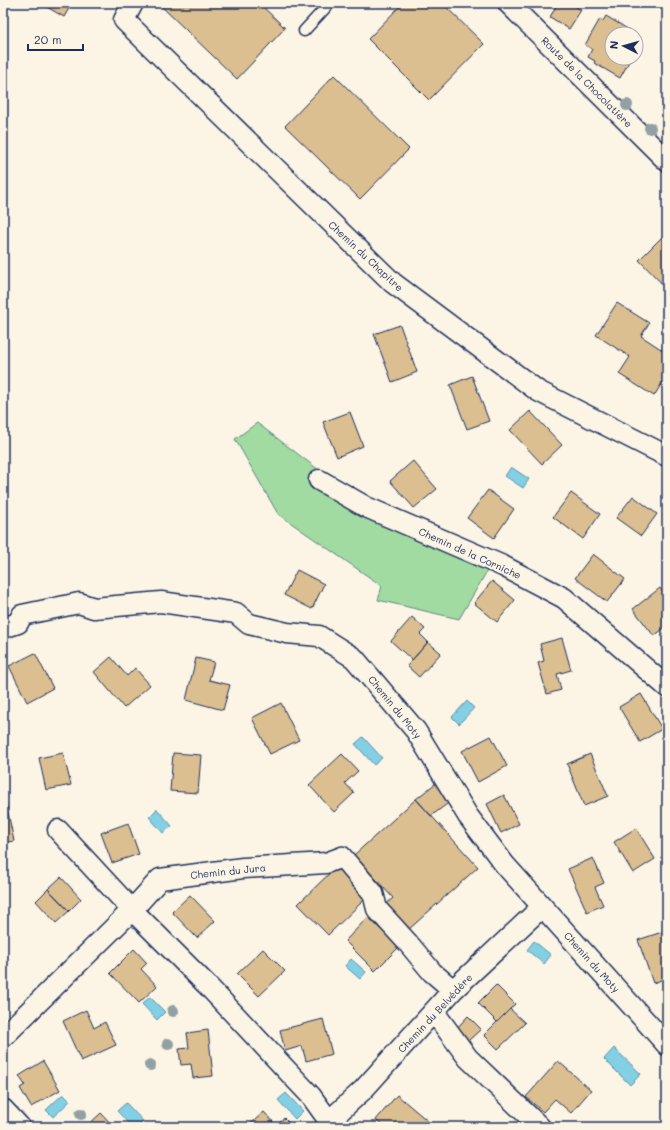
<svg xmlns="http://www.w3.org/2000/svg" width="670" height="1130" font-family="Mali,sans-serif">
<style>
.green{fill:#a1dba1;stroke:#5e8580}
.water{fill:#83cfe3;stroke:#598fae}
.building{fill:#dcbf90;stroke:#1b2f5e}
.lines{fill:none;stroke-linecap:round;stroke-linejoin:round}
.service-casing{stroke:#1b2f5e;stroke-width:13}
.minor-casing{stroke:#1b2f5e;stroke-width:23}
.service{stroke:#fcf5e5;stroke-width:10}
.minor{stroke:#fcf5e5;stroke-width:20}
.tree{fill:#92a0a4}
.labels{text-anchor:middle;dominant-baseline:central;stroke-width:4;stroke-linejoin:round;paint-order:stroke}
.street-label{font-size:10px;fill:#1b2f5e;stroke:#fcf5e5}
</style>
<rect width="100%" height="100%" fill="#fcf5e5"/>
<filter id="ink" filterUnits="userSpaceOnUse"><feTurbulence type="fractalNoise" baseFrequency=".025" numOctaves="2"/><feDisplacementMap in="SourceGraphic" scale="8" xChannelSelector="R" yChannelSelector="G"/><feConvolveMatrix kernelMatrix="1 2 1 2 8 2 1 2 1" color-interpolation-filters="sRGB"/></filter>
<g filter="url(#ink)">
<path class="green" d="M257 423 344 489 490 566 459 619 378 600 382 586 278 514 235 439Z"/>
<path class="water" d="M511 467 529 479 523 488 505 476Z
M467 701 474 708 459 724 452 717Z
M363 737 382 758 374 765 355 744Z
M157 809 172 826 163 833 149 817Z
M534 941 551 955 544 964 527 950Z
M351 959 366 972 360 979 345 966Z
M150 997 165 1012 157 1020 142 1004Z
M614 1048 641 1074 630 1085 604 1059Z
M286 1093 303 1111 295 1119 278 1100Z
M63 1094 70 1101 53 1117 46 1110Z
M126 1103 143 1121 138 1127H132L117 1111Z"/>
<path class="building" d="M40 3H72L64 17Z
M164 3H259L285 28 237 79 161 6Z
M403 3H442L484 44 429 100 368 39Z
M558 3H571L581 10 569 29 550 17Z
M606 16 631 31 630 34H612V58H631L620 78 594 63 595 61 588 57 592 49 585 45 600 19 603 21Z
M334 75 409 149 360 199 285 126Z
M667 232V289L639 260Z
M617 303 649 323 641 336 667 353V375L654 396 619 374 630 357 596 335Z
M400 325 417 372 392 382 374 334Z
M472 376 489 421 467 429 450 385Z
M530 411 562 445 542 464 510 430Z
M350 412 363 446 337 457 323 422Z
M413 461 437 489 414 508 390 481Z
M488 490 514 509 494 538 467 518Z
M571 493 600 514 583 539 553 517Z
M633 496 657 514 641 536 616 518Z
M593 554 625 579 607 602 575 578Z
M297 570 324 584 312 609 284 595Z
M492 581 515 600 497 622 474 603Z
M660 588 667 597V626L654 636 633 609Z
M412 617 425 629 420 634 428 642 412 660 391 641Z
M562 638 571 670 557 674 561 690 547 694 538 663 544 661 540 644Z
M428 642 441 653 419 677 407 666Z
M35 653 53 688 27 702 9 666Z
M111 657 127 676 135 668 150 685 124 708 94 672Z
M196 658 214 662 209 680 230 685 223 710 186 700Z
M641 694 662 729 640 742 619 707Z
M281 703 299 740 270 754 252 718Z
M491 736 507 766 478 782 462 751Z
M63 753 71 785 46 790 39 758Z
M173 753 201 755 198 793 170 791Z
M342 754 358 771 345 783 354 793 334 812 309 785Z
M590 754 608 796 584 806 567 764Z
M441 779 455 798 431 816 416 799Z
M504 795 519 824 501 833 487 804Z
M416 799 478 867 407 931 384 906 393 898 354 855Z
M3 803H6L14 841 3 843Z
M128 823 139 854 112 863 101 833Z
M636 828 655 859 633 873 614 842Z
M593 858 604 883 595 887 603 905 587 912 568 869Z
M336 867 366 898 328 935 298 904Z
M61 877 81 899 69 911 48 889Z
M48 889 69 911 56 923 36 901Z
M190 895 215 921 197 938 172 912Z
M368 917 399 947 375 971 345 941Z
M665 931 667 936V978L653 983 638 940Z
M134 949 147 963 141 969 157 986 139 1003 110 973Z
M263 949 285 971 259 996 237 974Z
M496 985 515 1004 497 1022 478 1003Z
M510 1009 525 1023 498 1049 484 1035Z
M86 1010 94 1028 105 1022 116 1045 81 1061 63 1021Z
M468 1016 481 1029 468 1041 456 1029Z
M323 1019 332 1054 306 1061 302 1046 285 1051 280 1030Z
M208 1030 213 1076 193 1078 191 1064 181 1065 179 1049 189 1048 187 1033Z
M43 1061 60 1090 31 1107 20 1088 25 1085 19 1076Z
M558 1061 591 1090 571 1113 555 1099 543 1112 526 1097Z
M397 1095 429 1122 425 1127H384L376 1120Z
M264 1112 277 1126 284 1118 293 1127H247Z
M101 1113 114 1127H86Z"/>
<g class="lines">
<defs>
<path id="service" d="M304 31 330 3"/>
<path id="minor" d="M133 3 124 20 393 283 538 391 667 456
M508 3 667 161
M319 480 366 507 503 566 564 598 667 687
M3 628 18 623 22 615 79 603 94 608 161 602 236 613 249 624 287 633 319 636 354 658 416 731 468 816 505 865 667 1045
M58 830 132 910 207 985 311 1096 329 1121
M434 1012 468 1058 540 1127
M3 1037 132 910 160 879 243 868 326 863 342 857 373 893 377 909 408 943 432 972 453 990
M3 1109 20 1127
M326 1127 329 1121 363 1090 453 990 542 907"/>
</defs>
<use href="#service" class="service-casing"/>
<use href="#minor" class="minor-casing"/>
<use href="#service" class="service"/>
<use href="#minor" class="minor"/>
</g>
<g class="tree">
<circle cx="627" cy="105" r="6"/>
<circle cx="650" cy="128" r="6"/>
<circle cx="173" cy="1011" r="6"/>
<circle cx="168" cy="1044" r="6"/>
<circle cx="150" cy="1065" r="6"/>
<circle cx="81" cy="1114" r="6"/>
</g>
</g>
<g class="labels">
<g class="street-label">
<text transform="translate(587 82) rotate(45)">Route de la Chocolatière</text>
<text transform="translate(366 256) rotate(43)">Chemin du Chapitre</text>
<text transform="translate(470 553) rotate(24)">Chemin de la Corniche</text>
<text transform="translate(395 707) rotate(51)">Chemin du Moty</text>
<text transform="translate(228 871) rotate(-6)">Chemin du Jura</text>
<text transform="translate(592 962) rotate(48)">Chemin du Moty</text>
<text transform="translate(435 1013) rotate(-47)">Chemin du Belvédère</text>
</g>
</g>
<rect width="670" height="1130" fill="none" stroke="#fcf5e5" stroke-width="16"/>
<rect x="8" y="8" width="654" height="1114" fill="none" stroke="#1b2f5e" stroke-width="1.5" filter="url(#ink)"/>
<g transform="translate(624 46) rotate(276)"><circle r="19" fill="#fcf5e5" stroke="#a2a6af"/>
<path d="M0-3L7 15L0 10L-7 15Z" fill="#1b2f5e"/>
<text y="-6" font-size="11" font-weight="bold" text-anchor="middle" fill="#1b2f5e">N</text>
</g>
<path d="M28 44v6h55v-6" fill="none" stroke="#1b2f5e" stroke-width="2"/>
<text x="34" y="44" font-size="12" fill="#1b2f5e" stroke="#fcf5e5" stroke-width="3" paint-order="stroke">20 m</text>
</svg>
